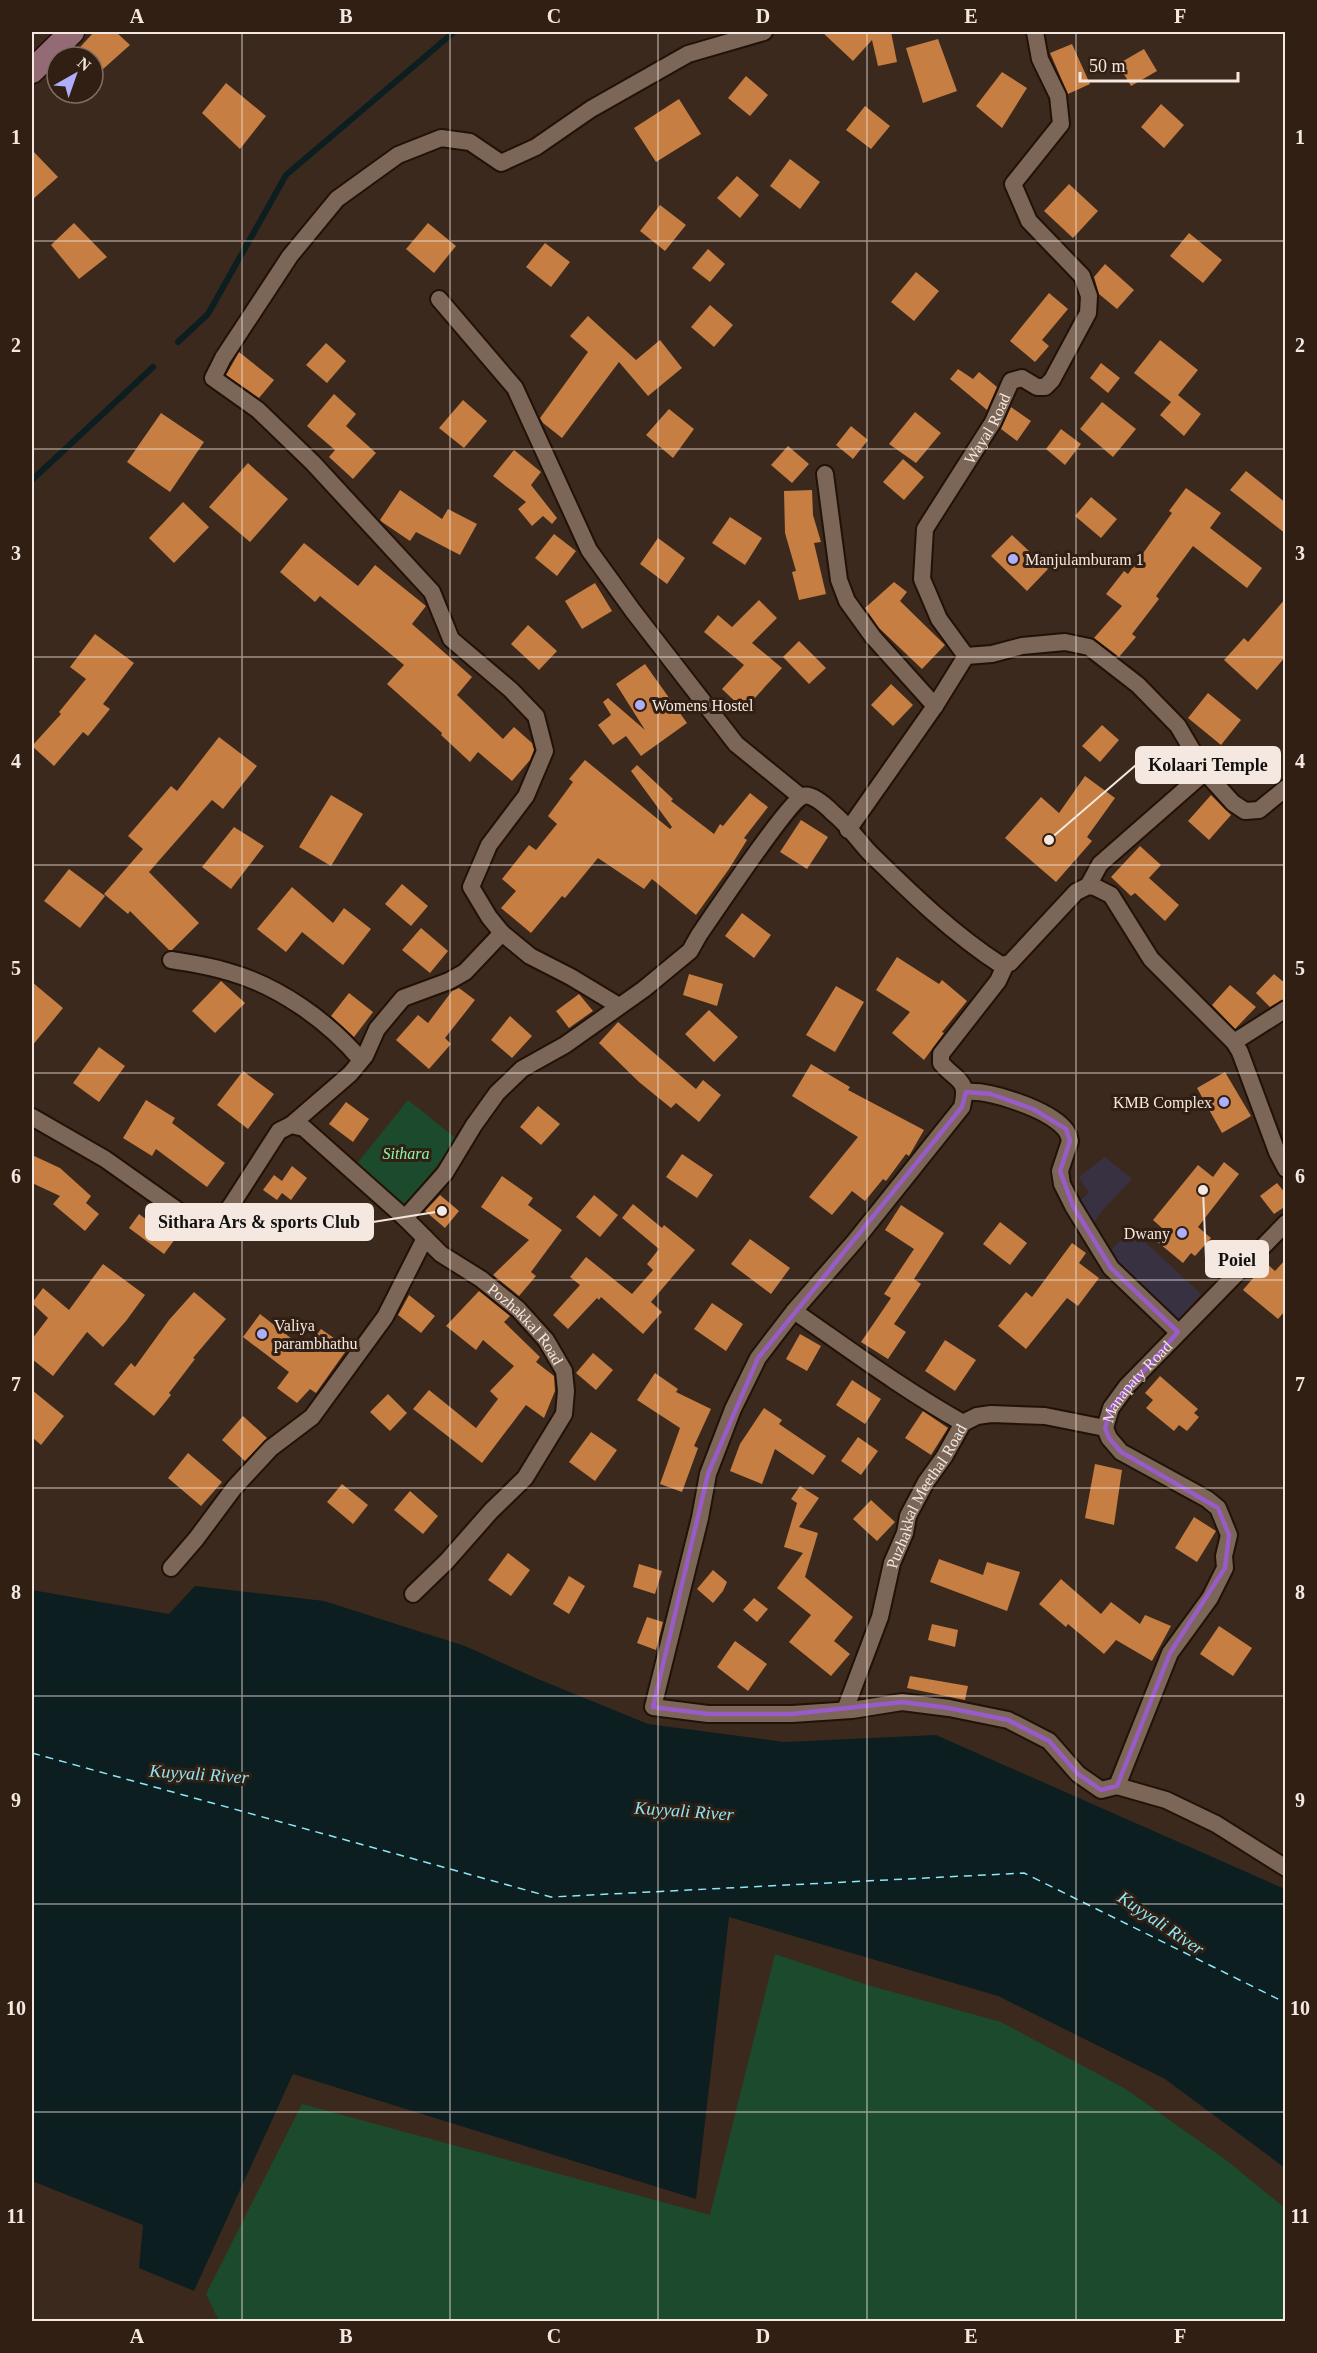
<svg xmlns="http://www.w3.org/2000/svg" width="1317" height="2353" font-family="Georgia,serif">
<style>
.commercial{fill:#383142}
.green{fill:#1b4b2c}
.water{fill:#0d1e21}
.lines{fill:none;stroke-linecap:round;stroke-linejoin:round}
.stream{stroke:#0d1e21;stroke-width:6}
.ferry{stroke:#8ee7f7;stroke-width:1.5;stroke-dasharray:8 6;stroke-linecap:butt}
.building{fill:#c67e42}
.street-casing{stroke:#221106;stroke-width:20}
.secondary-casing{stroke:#221106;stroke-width:27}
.street{stroke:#7b6658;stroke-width:16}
.secondary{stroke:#946a74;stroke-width:24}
.marked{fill:none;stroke:#995bc7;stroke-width:4.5;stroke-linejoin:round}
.grid{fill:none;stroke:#f4e8e0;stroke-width:1.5;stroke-opacity:0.55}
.poi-dot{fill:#adaffb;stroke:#311f14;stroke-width:2}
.labels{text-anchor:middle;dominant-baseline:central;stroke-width:6;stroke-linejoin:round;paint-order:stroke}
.street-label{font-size:16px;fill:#f4e8e0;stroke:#311f14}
.poi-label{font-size:16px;fill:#f4e8e0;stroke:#311f14;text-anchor:start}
.park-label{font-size:16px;font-style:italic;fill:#8af7ab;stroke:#311f14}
.water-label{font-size:18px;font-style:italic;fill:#8ee7f7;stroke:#311f14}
.leader{fill:none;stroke:#f4e8e0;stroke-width:2}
.callout-dot{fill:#f4e8e0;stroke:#311f14;stroke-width:2}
.callout{fill:#f4e8e0;stroke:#f4e8e0;stroke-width:2}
.callout-label{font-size:18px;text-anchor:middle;font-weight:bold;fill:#111}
.neatline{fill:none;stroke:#f4e8e0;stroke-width:2}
.grid-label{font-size:20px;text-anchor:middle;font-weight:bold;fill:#f4e8e0}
</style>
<rect width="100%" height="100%" fill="#3b291d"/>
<path class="commercial" d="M1105 1157 1132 1179 1102 1211 1091 1226 1076 1203 1089 1193 1079 1177Z
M1131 1229 1201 1294 1177 1322 1107 1254Z"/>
<path class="green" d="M408 1100 458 1140 404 1206 355 1166Z
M775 1954 871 1986 1001 2022 1124 2088 1226 2160 1285 2208V2321H219L206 2294 302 2104 710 2215Z"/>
<path class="water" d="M195 1586 324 1601 465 1646 533 1677 648 1724 784 1742 936 1735 1285 1889V2168L1165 2079 998 1996 729 1917 696 2199 293 2074 194 2291 139 2268 143 2225 32 2181V1590L169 1614Z"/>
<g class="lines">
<path class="stream" d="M178 342 208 314 286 175 454 32
M32 480 153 367"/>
<path class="ferry" d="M32 1753 551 1897 1024 1873 1286 2003"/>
</g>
<path class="building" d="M94 32H116L130 45 93 78V57H71Z
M822 32H891L897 62 878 66 872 40 853 61Z
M938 39 957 91 923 103 906 48Z
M1072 44 1090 84 1068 94 1050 53Z
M1144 49 1157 71 1131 86 1118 64Z
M1002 72 1027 88 1002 128 976 106Z
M746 76 768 95 750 116 728 98Z
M226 83 266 116 240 149 202 113Z
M679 99 701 134 656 162 634 128Z
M1161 104 1184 125 1164 148 1141 127Z
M865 106 890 126 871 149 846 130Z
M32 150 58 177 32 200Z
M790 159 820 182 800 209 770 186Z
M737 176 759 195 740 218 717 198Z
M1069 184 1098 211 1073 238 1044 211Z
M660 205 686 225 665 251 640 231Z
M74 223 107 257 79 279 51 245Z
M428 223 456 246 434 273 406 249Z
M1189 233 1222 260 1203 283 1170 256Z
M545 243 570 262 551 287 526 267Z
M708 249 725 264 710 282 692 268Z
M1105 264 1134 290 1117 309 1099 294 1094 277Z
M916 272 939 291 914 321 891 302Z
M1049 293 1068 309 1042 340 1049 346 1035 362 1010 341Z
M710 305 733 325 714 347 691 327Z
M588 316 636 360 660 340 682 368 648 396 619 362 562 438 543 423 540 418 588 352 570 336Z
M1160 340 1198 370 1178 395 1201 414 1184 436 1160 415 1171 402 1134 373Z
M326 343 346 361 327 383 306 365Z
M239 352 274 380 259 398 226 375Z
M1101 363 1120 378 1108 393 1090 378Z
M958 369 973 379 979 372 997 387 987 410 950 379Z
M334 394 356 414 346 426 376 453 353 479 329 457 335 450 307 426Z
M463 400 487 421 464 448 439 428Z
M1102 402 1136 429 1113 457 1080 429Z
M1011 407 1031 421 1017 441 1001 429Z
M669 409 694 429 673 458 646 435Z
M915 412 941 433 916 463 889 444Z
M161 413 204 442 170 492 127 462Z
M851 426 868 440 853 459 836 445Z
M1061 429 1081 444 1065 465 1046 449Z
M788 446 809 464 792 483 771 465Z
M514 450 541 472 531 485 557 518 552 524 543 516 532 526 518 509 526 502 493 476Z
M903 459 924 477 904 500 883 482Z
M248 463 288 499 250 542 209 507Z
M1246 471 1286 503V534L1230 490Z
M1186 488 1221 513 1210 528 1262 568 1247 588 1193 546 1156 596 1159 599 1132 634 1136 637 1119 657 1094 638 1122 606 1106 594 1124 571 1128 574 1172 513 1169 511Z
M400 490 442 519 448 509 477 524 460 555 416 532 410 541 382 522 380 520Z
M812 490 813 515 821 542 814 543 826 594 799 600 792 572 796 571 785 533 784 491Z
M1091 497 1117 519 1101 538 1075 516Z
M183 502 209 527 174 563 149 538Z
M730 517 762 538 745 565 712 543Z
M554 534 576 551 557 576 535 558Z
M1012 535 1048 569 1027 591 991 556Z
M658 538 685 558 667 584 640 564Z
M304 543 358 586 375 565 426 606 412 624 472 677 457 695 503 739 514 727 532 743 534 750 530 760 512 781 478 752 470 762 441 735 442 733 387 684 404 665 320 596 315 602 280 572Z
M894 582 907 592 900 601 945 645 922 669 879 628 865 608Z
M595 583 612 611 582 629 565 601Z
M1286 598V656L1257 690 1224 660 1244 638 1248 642Z
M759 600 777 618 752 643 782 668 744 710 722 689 744 665 704 632 718 615 732 627Z
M528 625 557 651 539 670 511 644Z
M95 634 134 663 103 704 110 709 88 736 83 732 54 766 32 746 61 714 59 712 86 679 70 667Z
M799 641 826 668 809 684 783 657Z
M645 664 687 723 641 756 626 736 613 745 598 725 611 715 603 702 608 698 645 730 616 684Z
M891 684 913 705 893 726 871 705Z
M1208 693 1241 720 1221 745 1188 718Z
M1102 725 1119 740 1100 762 1082 746Z
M219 737 257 766 223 809 212 800 149 872 199 923 172 950H169L130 911 128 914 104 894 143 849 128 836 171 786 177 791Z
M585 760 670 829 672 827 631 771 637 765 673 799 671 801 714 834 720 824 723 826 750 793 768 807 744 838 747 840 729 869 696 915 652 879 644 889 598 858 565 898 562 896 531 933 501 908 516 891 502 879 529 845 536 850 557 824 548 816 573 782 569 779Z
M1085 776 1115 798 1087 837 1092 841 1056 882 1005 838 1041 797 1059 813Z
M331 795 363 814 331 866 299 847Z
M1211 795 1231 815 1209 840 1188 821Z
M801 820 828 837 807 869 780 852Z
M234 827 264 846 231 889 202 867Z
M1140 846 1161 865 1149 878 1179 905 1165 921 1135 893 1131 896 1111 877Z
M69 869 105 896 80 928 44 901Z
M402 884 428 906 411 926 385 904Z
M292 887 333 923 344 908 371 929 343 965 302 932 286 952 257 929Z
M742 913 771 935 754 958 725 936Z
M421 928 448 951 430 973 402 950Z
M897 957 939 984 942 980 967 1001 942 1032 944 1033 924 1060 892 1033 910 1012 876 990Z
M689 974 723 984 717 1006 683 995Z
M1274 974 1286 984V998L1270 1007 1256 993Z
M221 981 245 1003 215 1033 192 1011Z
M32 982 63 1008 32 1046Z
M1230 985 1256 1007 1235 1029 1212 1005Z
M836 986 864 1002 835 1052 806 1035Z
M459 988 475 1000 445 1038 451 1044 429 1069 396 1040 418 1015 428 1023 452 991Z
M349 993 373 1012 354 1037 331 1016Z
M579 994 593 1011 569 1028 556 1011Z
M709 1010 738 1037 714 1062 685 1034Z
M510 1016 532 1036 512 1058 491 1040Z
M618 1022 696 1089 703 1080 721 1095 699 1122 676 1103 671 1108 639 1082 599 1043Z
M99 1047 125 1066 99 1102 73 1083Z
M811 1064 850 1087 848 1090 924 1130 909 1156 906 1154 886 1181 883 1179 865 1201 852 1191 832 1215 809 1197 858 1137 792 1096Z
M243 1071 274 1094 248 1129 217 1105Z
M1225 1072 1251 1116 1222 1133 1197 1088Z
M146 1100 175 1118 172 1123 225 1163 207 1187 156 1149 152 1156 123 1138Z
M346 1102 369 1119 353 1142 329 1124Z
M538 1106 560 1124 541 1145 520 1127Z
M682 1154 713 1175 697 1198 666 1177Z
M32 1155 60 1168 91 1196 86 1203 99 1214 85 1231 53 1204 60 1196 32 1183Z
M1224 1162 1239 1174 1198 1227 1211 1238 1195 1256 1191 1253 1183 1263 1154 1239 1162 1228 1153 1220 1198 1165 1213 1177Z
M292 1166 307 1178 291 1200 282 1193 277 1200 263 1190 274 1175 282 1181Z
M502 1176 533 1198 528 1205 562 1230 531 1272 536 1276 519 1296 493 1275 529 1240 481 1207Z
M1277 1183 1286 1194V1206L1274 1214 1260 1196Z
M440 1195 459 1211 445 1228 425 1211Z
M594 1195 618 1215 600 1237 576 1217Z
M633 1204 662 1228 664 1225 695 1250 651 1302 662 1312 643 1334 601 1297 599 1300 597 1298 568 1329 553 1315 580 1285 570 1277 586 1257 632 1294 653 1270 647 1264 659 1249 622 1218Z
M901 1205 944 1233 914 1279 921 1284 894 1324 906 1332 888 1359 861 1342 891 1298 884 1294 914 1249 885 1230Z
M139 1214 155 1226 162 1217 181 1231 164 1254 129 1228Z
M1000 1222 1027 1243 1010 1265 983 1244Z
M750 1239 790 1268 771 1294 731 1264Z
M1072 1243 1086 1253 1079 1263 1099 1278 1078 1306 1067 1298 1026 1349 998 1326 1026 1292 1032 1297Z
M1286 1259V1310L1278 1319 1243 1290 1266 1263 1275 1271Z
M103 1264 145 1295 126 1321 103 1347 87 1332 53 1376 32 1359V1339L48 1318 32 1303 43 1288 69 1310Z
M479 1291 510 1316 504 1322 540 1357 536 1362 554 1376 555 1391 544 1418 526 1405 482 1463 413 1409 429 1390 476 1428 498 1399 490 1391 514 1366 483 1340 476 1350 446 1326Z
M194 1292 226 1319 193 1358 195 1359 169 1393 171 1395 154 1416 114 1384 131 1363 135 1367 169 1320Z
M409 1295 435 1316 421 1333 398 1315Z
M712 1303 743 1324 726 1351 694 1329Z
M260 1314 306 1350 321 1329 348 1348 316 1393 310 1389 297 1403 277 1388 289 1372 243 1337Z
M800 1334 821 1346 807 1371 786 1359Z
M945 1340 976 1360 955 1391 925 1371Z
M593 1353 613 1370 596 1390 576 1373Z
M655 1373 678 1389 676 1392 711 1409 694 1446 698 1448 682 1492 660 1484 680 1428 637 1400Z
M1160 1376 1198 1409 1194 1413 1199 1417 1187 1431 1179 1425 1174 1431 1146 1408 1153 1400 1145 1393Z
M852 1380 881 1399 865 1424 836 1405Z
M32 1390 64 1416 41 1445 32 1437Z
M388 1394 407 1413 390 1431 370 1412Z
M764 1408 782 1420 779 1424 826 1456 813 1475 775 1449 762 1484 730 1471 740 1444Z
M923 1411 948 1428 931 1455 905 1438Z
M243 1416 267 1438 245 1461 222 1440Z
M591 1432 617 1450 595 1481 569 1462Z
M858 1437 878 1451 861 1475 841 1461Z
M188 1453 222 1482 201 1506 168 1478Z
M1095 1464 1122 1470 1114 1525 1085 1518Z
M342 1484 368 1505 353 1524 327 1502Z
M800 1486 819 1498 799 1527 818 1533 805 1577 853 1617 834 1641 850 1654 831 1676 789 1642 811 1615 777 1588 803 1553 784 1547 797 1503 791 1499Z
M410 1491 438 1516 423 1534 394 1510Z
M871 1500 895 1522 877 1541 853 1519Z
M1194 1517 1216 1531 1197 1562 1175 1548Z
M508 1553 530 1570 511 1596 488 1580Z
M939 1559 983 1575 987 1562 1020 1572 1007 1611 930 1582Z
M639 1564 662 1571 655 1594 633 1587Z
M713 1570 727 1582 723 1591 713 1603 697 1589Z
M569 1576 585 1586 569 1614 553 1604Z
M1061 1579 1101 1614 1111 1602 1140 1624 1145 1615 1171 1626 1152 1661 1116 1640 1104 1654 1068 1624 1066 1627 1039 1604Z
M754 1598 768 1609 757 1622 743 1610Z
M647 1617 663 1622 656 1650 637 1643Z
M932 1624 958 1630 955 1647 928 1640Z
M1219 1626 1252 1648 1233 1676 1200 1654Z
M735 1641 767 1664 748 1691 717 1667Z
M910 1676 968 1686 965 1700 907 1688Z"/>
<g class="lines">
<defs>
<g id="street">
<path d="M439 299 515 388 589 550 633 611 736 744 801 797"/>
<path d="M825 474 839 580 847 601 873 637 935 706"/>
<path d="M966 656 992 654 1022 646 1065 642 1089 647 1138 685 1178 726 1205 772"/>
<path id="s1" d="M848 830 935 706 966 656 939 619 922 579 925 529 993 422 1011 381 1022 378 1037 387H1045L1052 380 1088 313 1089 296 1082 276 1029 221 1013 184 1061 124 1058 96 1040 59 1035 32"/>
<path d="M1088 886 1100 864 1205 772 1233 803 1245 811 1259 810 1286 788"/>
<path d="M502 933 530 956 571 977 619 1006"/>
<path d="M171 960C191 963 210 966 229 972 279 986 328 1021 361 1060"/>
<path d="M1005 966 998 981 941 1054V1063C957 1082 969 1078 962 1107L855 1241 794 1311 758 1358 733 1409 708 1474 700 1518 653 1707 708 1714H792L852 1710 902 1702 949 1708 1008 1720 1049 1741 1078 1774 1101 1790 1117 1786 1166 1800 1216 1824 1286 1868"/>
<path d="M1234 1042 1286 1009"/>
<path d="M966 1092C991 1090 1047 1109 1064 1128 1067 1131 1069 1136 1070 1141L1060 1171 1062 1184 1073 1206 1111 1268 1178 1332"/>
<path d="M32 1117 105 1159 201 1227H213L230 1207 279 1131 291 1125 304 1128 405 1218 445 1173 474 1125 497 1093 522 1069 565 1045 644 989 690 951 699 935C712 916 790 800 803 796 812 793 826 806 833 813 847 824 858 840 870 853 911 893 953 934 1001 965L1010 963 1076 892 1088 886 1095 887 1111 895 1151 959 1234 1042 1240 1052 1277 1152 1286 1169"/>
<path d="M291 1125 350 1074 365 1056 377 1029 403 998 449 981 465 972 502 933 489 917 471 887 489 845 526 796 545 751 536 716 511 690 451 639 432 592 313 463 258 410 213 378 223 358 290 256 337 199 398 155 441 138 470 142 501 163 536 147 591 109 688 54 764 32"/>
<path id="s2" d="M405 1218 441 1254 481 1279 518 1309 546 1340 564 1371 566 1391 564 1414 525 1478 491 1511 447 1561 413 1594"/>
<path d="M794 1311C849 1349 904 1390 963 1423"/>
<path d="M171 1568 196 1539 234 1488 271 1448 312 1417 385 1317 425 1238"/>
<path id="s3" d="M845 1710 880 1617 892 1563 905 1533 908 1516 926 1482 944 1457 963 1423 977 1416 991 1414 1045 1416 1105 1428"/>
<path id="s4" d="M1117 1786 1170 1653 1210 1598 1225 1568 1224 1556 1229 1535 1218 1508 1207 1499 1121 1452 1109 1438 1105 1428 1111 1408 1127 1386 1286 1223"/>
</g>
<path id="secondary" d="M32 71 72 32"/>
</defs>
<use href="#street" class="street-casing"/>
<use href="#secondary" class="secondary-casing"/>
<use href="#street" class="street"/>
<use href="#secondary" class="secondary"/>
</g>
<path class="marked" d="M966 1092 991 1094 1033 1109 1066 1129 1070 1141 1060 1171 1073 1206 1111 1268 1178 1332 1111 1408 1105 1428 1109 1438 1121 1452 1218 1508 1229 1535 1225 1568 1170 1653 1117 1786 1101 1790 1078 1774 1049 1741 1008 1720 949 1708 902 1702 792 1714H708L653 1707 708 1474 758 1358 962 1107Z"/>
<path class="grid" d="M242 32V2322M450 32V2322M658 32V2322M867 32V2322M1076 32V2322M32 241H1286M32 449H1286M32 657H1286M32 865H1286M32 1073H1286M32 1280H1286M32 1488H1286M32 1696H1286M32 1904H1286M32 2112H1286"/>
<g class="poi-dot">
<circle cx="1013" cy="559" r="6"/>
<circle cx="640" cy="705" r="6"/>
<circle cx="1224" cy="1102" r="6"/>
<circle cx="1182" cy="1233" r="6"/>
<circle cx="262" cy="1334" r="6"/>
</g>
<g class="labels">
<g class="street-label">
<text stroke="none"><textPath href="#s1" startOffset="468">Wayal Road</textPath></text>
<text stroke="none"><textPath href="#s2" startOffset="162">Pozhakkal Road</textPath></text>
<text stroke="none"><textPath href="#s4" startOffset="506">Manapaty Road</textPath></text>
<text stroke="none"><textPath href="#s3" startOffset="230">Puzhakkal Meethal Road</textPath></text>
</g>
<g class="poi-label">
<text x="1025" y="559">Manjulamburam 1</text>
<text x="652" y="705">Womens Hostel</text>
<text x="1212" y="1102" text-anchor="end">KMB Complex</text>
<text x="1170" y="1233" text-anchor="end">Dwany</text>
<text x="274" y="1325">Valiya<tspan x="274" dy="18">parambhathu</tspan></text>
</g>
<g class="park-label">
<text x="406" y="1153">Sithara</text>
</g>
<g class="water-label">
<text transform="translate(199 1774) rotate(4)">Kuyyali River</text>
<text transform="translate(684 1811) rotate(4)">Kuyyali River</text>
<text transform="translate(1161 1923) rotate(34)">Kuyyali River</text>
</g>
</g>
<path class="leader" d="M1049 840L1136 765M442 1211L373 1222M1203 1190L1206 1259"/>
<g class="callout-dot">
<circle cx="1049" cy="840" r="6"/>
<circle cx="442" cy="1211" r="6"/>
<circle cx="1203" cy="1190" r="6"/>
</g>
<g class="callout">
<rect x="1136" y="747" width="144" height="36" rx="6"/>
<rect x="146" y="1204" width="227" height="36" rx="6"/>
<rect x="1206" y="1241" width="62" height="36" rx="6"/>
</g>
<g class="callout-label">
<text x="1208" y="771">Kolaari Temple</text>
<text x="259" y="1228">Sithara Ars &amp; sports Club</text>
<text x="1237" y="1266">Poiel</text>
</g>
<rect width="1317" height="2353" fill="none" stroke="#311f14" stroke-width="66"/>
<g transform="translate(75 75) rotate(40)"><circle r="28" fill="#311f14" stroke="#7f6f66" stroke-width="1.5"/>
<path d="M0-4.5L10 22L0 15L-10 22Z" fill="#adaffb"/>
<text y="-9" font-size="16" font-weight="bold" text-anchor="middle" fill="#f4e8e0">N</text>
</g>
<path d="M1080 72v9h158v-9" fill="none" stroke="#f4e8e0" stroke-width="3"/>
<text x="1089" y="72" font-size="18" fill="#f4e8e0" stroke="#311f14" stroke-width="4.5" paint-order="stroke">50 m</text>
<rect x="33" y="33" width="1251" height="2287" class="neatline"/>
<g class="grid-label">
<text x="137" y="23">A</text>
<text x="346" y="23">B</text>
<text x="554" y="23">C</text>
<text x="763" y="23">D</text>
<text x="971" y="23">E</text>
<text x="1180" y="23">F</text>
<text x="16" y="144">1</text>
<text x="1300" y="144">1</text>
<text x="16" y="352">2</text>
<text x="1300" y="352">2</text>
<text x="16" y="560">3</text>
<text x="1300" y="560">3</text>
<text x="16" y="768">4</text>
<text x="1300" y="768">4</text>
<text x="16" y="975">5</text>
<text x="1300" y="975">5</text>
<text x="16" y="1183">6</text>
<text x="1300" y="1183">6</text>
<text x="16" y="1391">7</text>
<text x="1300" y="1391">7</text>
<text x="16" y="1599">8</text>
<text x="1300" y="1599">8</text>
<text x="16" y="1807">9</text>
<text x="1300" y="1807">9</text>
<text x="16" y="2015">10</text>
<text x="1300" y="2015">10</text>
<text x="16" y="2223">11</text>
<text x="1300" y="2223">11</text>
<text x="137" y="2343">A</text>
<text x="346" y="2343">B</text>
<text x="554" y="2343">C</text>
<text x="763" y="2343">D</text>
<text x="971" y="2343">E</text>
<text x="1180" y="2343">F</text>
</g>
</svg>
